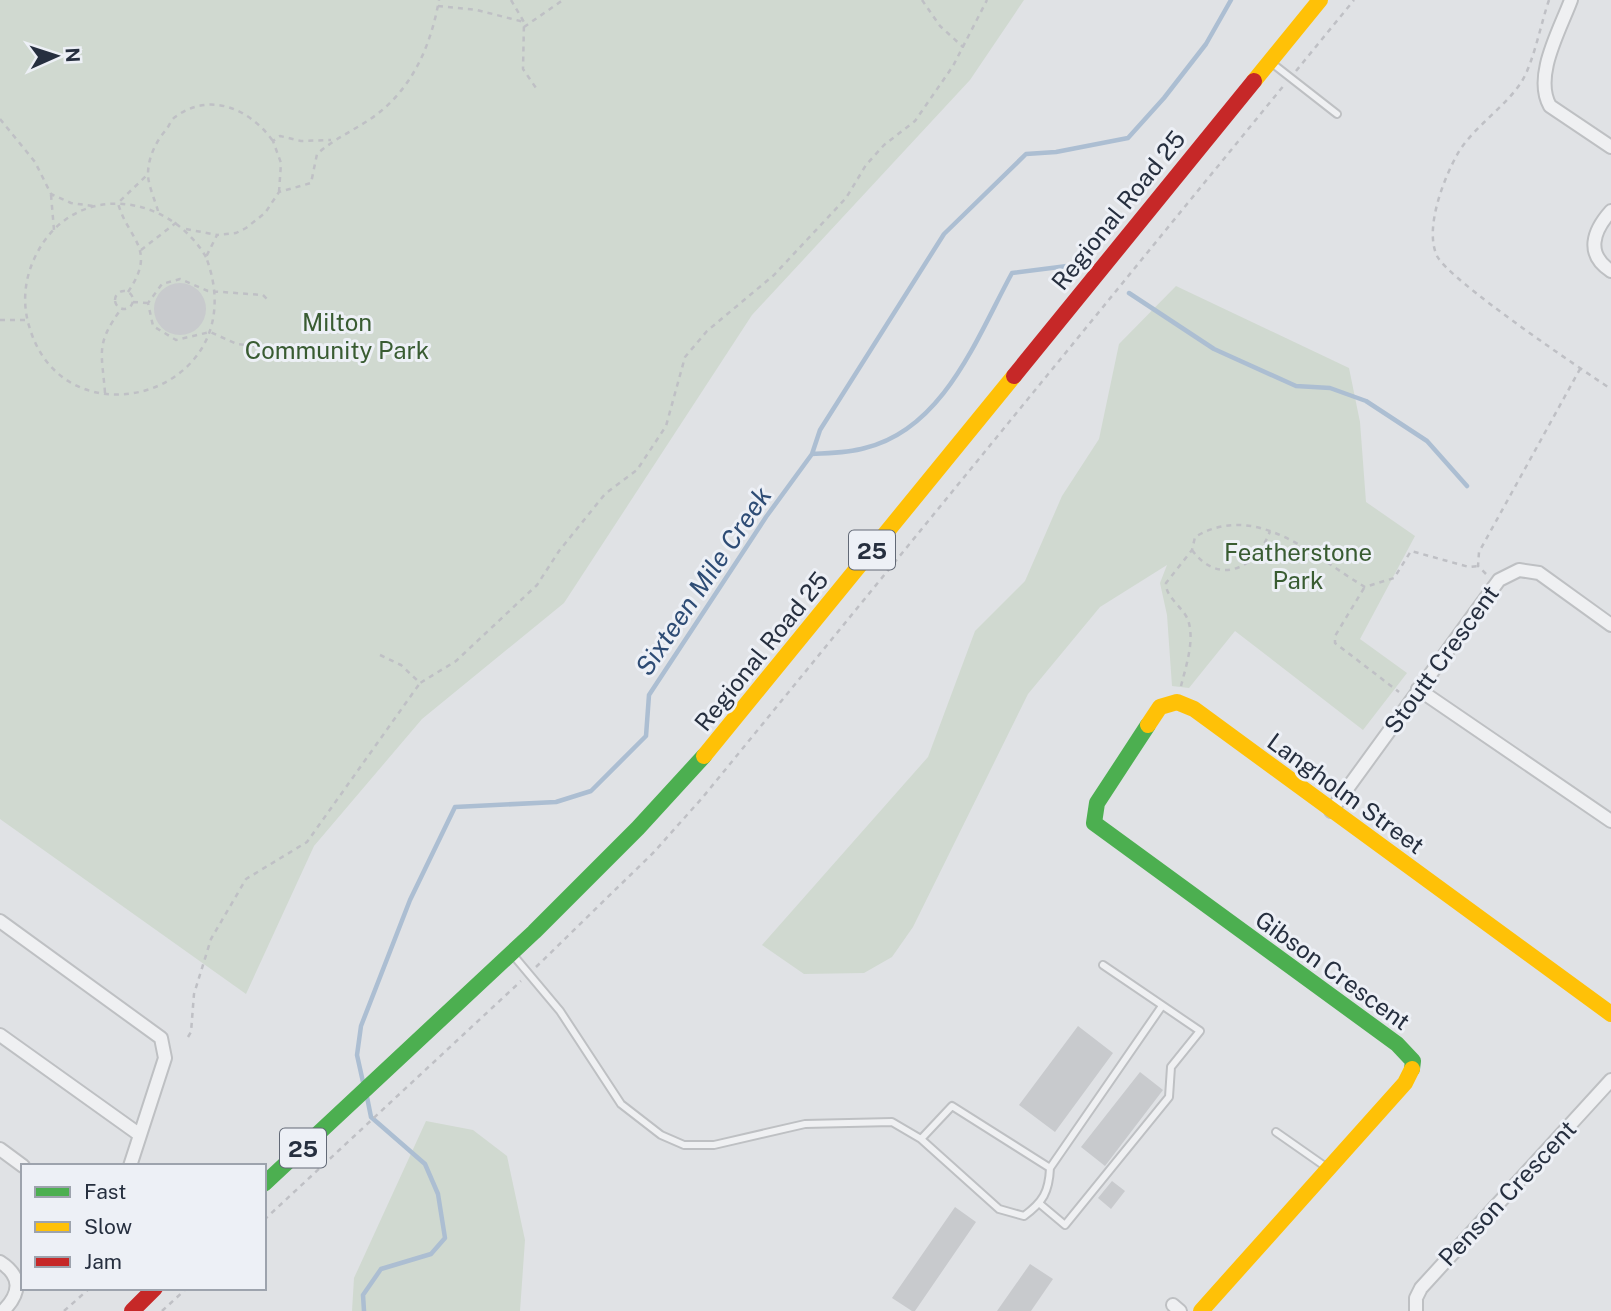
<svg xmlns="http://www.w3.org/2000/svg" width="1611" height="1311" font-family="'Public Sans',sans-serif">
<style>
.green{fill:#d0d9d0}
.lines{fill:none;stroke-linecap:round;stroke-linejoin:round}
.stream{stroke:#acbed2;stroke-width:4.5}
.building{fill:#c8cacd}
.lane-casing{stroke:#bec0c3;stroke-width:10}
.street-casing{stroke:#bec0c3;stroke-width:16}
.path{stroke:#bfc0c5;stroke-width:2.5;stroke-dasharray:5 5;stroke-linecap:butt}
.lane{stroke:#eff0f2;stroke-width:6}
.street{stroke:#eff0f2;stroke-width:12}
.fast{stroke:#4caf50;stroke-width:16}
.slow{stroke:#ffc107;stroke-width:16}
.jam{stroke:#c62828;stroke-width:16}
.labels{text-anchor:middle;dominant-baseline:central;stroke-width:6;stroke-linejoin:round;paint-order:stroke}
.shield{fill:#edf0f6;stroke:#626976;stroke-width:2}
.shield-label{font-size:23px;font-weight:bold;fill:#262f3f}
.street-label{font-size:24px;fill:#262f3f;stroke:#edf0f6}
.park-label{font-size:24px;fill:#395c32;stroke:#edf0f6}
.water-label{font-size:26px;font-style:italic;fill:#2e4c75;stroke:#edf0f6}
</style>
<rect width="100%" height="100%" fill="#e0e2e5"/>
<path class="green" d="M0 0H1024L970 80 752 315 564 603 422 719 314 846 246 994 0 819Z
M1176 286 1349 368 1360 422 1366 502 1415 536 1360 639 1407 673 1363 730 1235 631 1189 688 1172 686 1167 615 1160 583 1167 565 1100 607 1028 694 913 927 892 957 864 973 804 974 762 945 928 757 975 631 1025 581 1062 496 1099 439 1119 344Z
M426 1121 473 1130 507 1156 525 1240 520 1311H352L354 1278Z"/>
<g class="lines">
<path class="stream" d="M1129 293 1214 349 1296 386 1330 388 1366 401 1427 441 1467 486
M812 454C829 453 848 453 865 448 944 429 977 337 1012 273L1075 265
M363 1082 357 1055 361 1026 410 900 455 807 556 802 591 791 646 736 649 695 766 517 812 454 820 430 944 234 1026 154 1056 152 1128 138 1164 98 1206 44 1231 0
M364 1311 363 1295 381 1269 431 1254 445 1238 438 1194 425 1164 371 1117 367 1097"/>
</g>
<path class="building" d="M154 309a26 26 0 1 1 52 0a26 26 0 1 1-52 0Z
M1078 1026 1113 1053 1055 1132 1019 1105Z
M1140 1072 1163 1090 1105 1166 1081 1147Z
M1112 1181 1125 1191 1111 1209 1098 1198Z
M955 1207 976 1222 915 1311H912L892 1298Z
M1030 1264 1053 1279 1031 1311H997Z"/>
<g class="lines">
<defs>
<path id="lane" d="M1273 64 1337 114
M513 955 560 1011 621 1104 661 1135 684 1145H714L805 1124 892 1122 921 1139 999 1209 1024 1216C1043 1202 1049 1192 1050 1168L952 1106 921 1139
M1276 1132 1326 1167
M1050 1168 1162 1006
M1040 1204 1065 1225 1169 1097 1171 1067 1200 1031 1103 965"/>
<path id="street" d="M1571 0C1560 30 1533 76 1550 106L1611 147
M1611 211C1593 231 1585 254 1611 271
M1418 689 1611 821
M1331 811 1499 580 1519 570 1539 573 1611 625
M0 921 161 1038 165 1058 130 1166
M0 1035 140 1135
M0 1149 23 1166
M0 1262C22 1276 21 1293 3 1311
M1173 1305 1180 1311
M1416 1311V1298L1421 1288 1611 1080"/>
</defs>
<use href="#lane" class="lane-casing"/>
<use href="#street" class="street-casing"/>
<path class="path" d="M511 0 524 22 523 69 536 88
M922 0 940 26 963 47
M1549 0C1541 23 1534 61 1522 81 1505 108 1475 125 1458 153 1444 178 1424 228 1437 256 1450 281 1581 369 1611 389
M438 6 477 10 524 22
M524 27 563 0
M1296 71 1354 0
M0 119 35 162 51 194 71 203 93 206
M279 192 281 163 273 141 280 136 301 141 331 140
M51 195 54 230
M158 211C155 200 148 185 148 174 148 158 156 141 166 130 169 126 171 120 175 117 210 91 250 109 273 141
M186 229 217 235
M141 250 177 222
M206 257C167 191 71 181 35 257 24 280 22 305 30 329 67 449 257 392 206 257L217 235 236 233 246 228 265 213 279 192 311 183 317 154C335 138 357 129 376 115 413 87 431 45 439 0
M115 300a9 9 0 1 1 18 0a9 9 0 1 1-18 0Z
M128 292C158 248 128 240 118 203L148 174
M133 302 147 303
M0 320H27
M264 347 237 344 210 332 176 340 153 326 148 303 162 284 180 279 208 291 263 295 268 300
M105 393C102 352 95 345 121 309
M1192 550C1219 587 1257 568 1270 531
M1486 574 1478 566 1479 552 1580 369
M1364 588 1335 636V643L1399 692
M380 655 401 665 420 683 456 661 537 585 559 551 605 494 637 470 666 426 685 357 707 331 774 275 846 198 866 165 884 145 915 121 953 66 987 0
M1181 686C1186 666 1195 640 1188 620 1183 607 1165 597 1166 583L1192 550 1195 537C1257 500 1314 557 1365 587L1394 578 1411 551 1469 567 1478 566
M536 967 654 852 703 797 1285 84
M188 1037 191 1032 194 994 211 939 246 879 307 842 420 683
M172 1166H173
M264 1220 521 981
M64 1311 90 1288
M162 1311 187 1288"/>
<use href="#lane" class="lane"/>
<use href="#street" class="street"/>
<path class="fast" d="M1148 725 1097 803 1094 823 1397 1044 1413 1061 1412 1069
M264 1184 534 932 638 828 704 756"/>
<path class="slow" d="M1254 81 1320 0
M1148 725 1160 707 1177 702 1194 709 1611 1014
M704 756 1014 376
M1201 1311 1405 1083 1412 1069"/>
<path class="jam" d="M1014 376 1254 81
M132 1311 155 1288"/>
</g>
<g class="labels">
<g class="shield">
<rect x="849" y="530.5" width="46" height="39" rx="5"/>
<rect x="280" y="1128.5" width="46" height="39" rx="5"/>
</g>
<g class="shield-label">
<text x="872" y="550">25</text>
<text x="303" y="1148">25</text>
</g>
<g class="street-label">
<text transform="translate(1118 210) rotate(-51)">Regional Road 25</text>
<text transform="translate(761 651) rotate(-51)">Regional Road 25</text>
<text transform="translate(1441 659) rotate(-54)">Stoutt Crescent</text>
<text transform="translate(1346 793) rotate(36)">Langholm Street</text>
<text transform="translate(1333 970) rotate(36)">Gibson Crescent</text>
<text transform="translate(1507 1193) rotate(-47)">Penson Crescent</text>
</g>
<g class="park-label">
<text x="337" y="322">Milton<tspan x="337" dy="28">Community Park</tspan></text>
<text x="1298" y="552">Featherstone<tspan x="1298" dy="28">Park</tspan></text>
</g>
<g class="water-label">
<text transform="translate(703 581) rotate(-56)">Sixteen Mile Creek</text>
</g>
</g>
<rect x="21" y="1164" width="245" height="126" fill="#edf0f6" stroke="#9da3ad" stroke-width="2"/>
<rect x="35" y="1187" width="35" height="10" fill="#4caf50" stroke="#9da3ad" stroke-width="2"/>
<text x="84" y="1199" font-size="21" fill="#262f3f">Fast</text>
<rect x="35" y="1222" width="35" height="10" fill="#ffc107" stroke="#9da3ad" stroke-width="2"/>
<text x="84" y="1234" font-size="21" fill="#262f3f">Slow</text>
<rect x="35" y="1257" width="35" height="10" fill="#c62828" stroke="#9da3ad" stroke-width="2"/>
<text x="84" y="1269" font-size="21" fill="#262f3f">Jam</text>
<g transform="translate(56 56) rotate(87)" stroke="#edf0f6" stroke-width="5" paint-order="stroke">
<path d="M0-5L12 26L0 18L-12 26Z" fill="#262f3f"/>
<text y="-10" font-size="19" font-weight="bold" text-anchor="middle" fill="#262f3f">N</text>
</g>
</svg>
